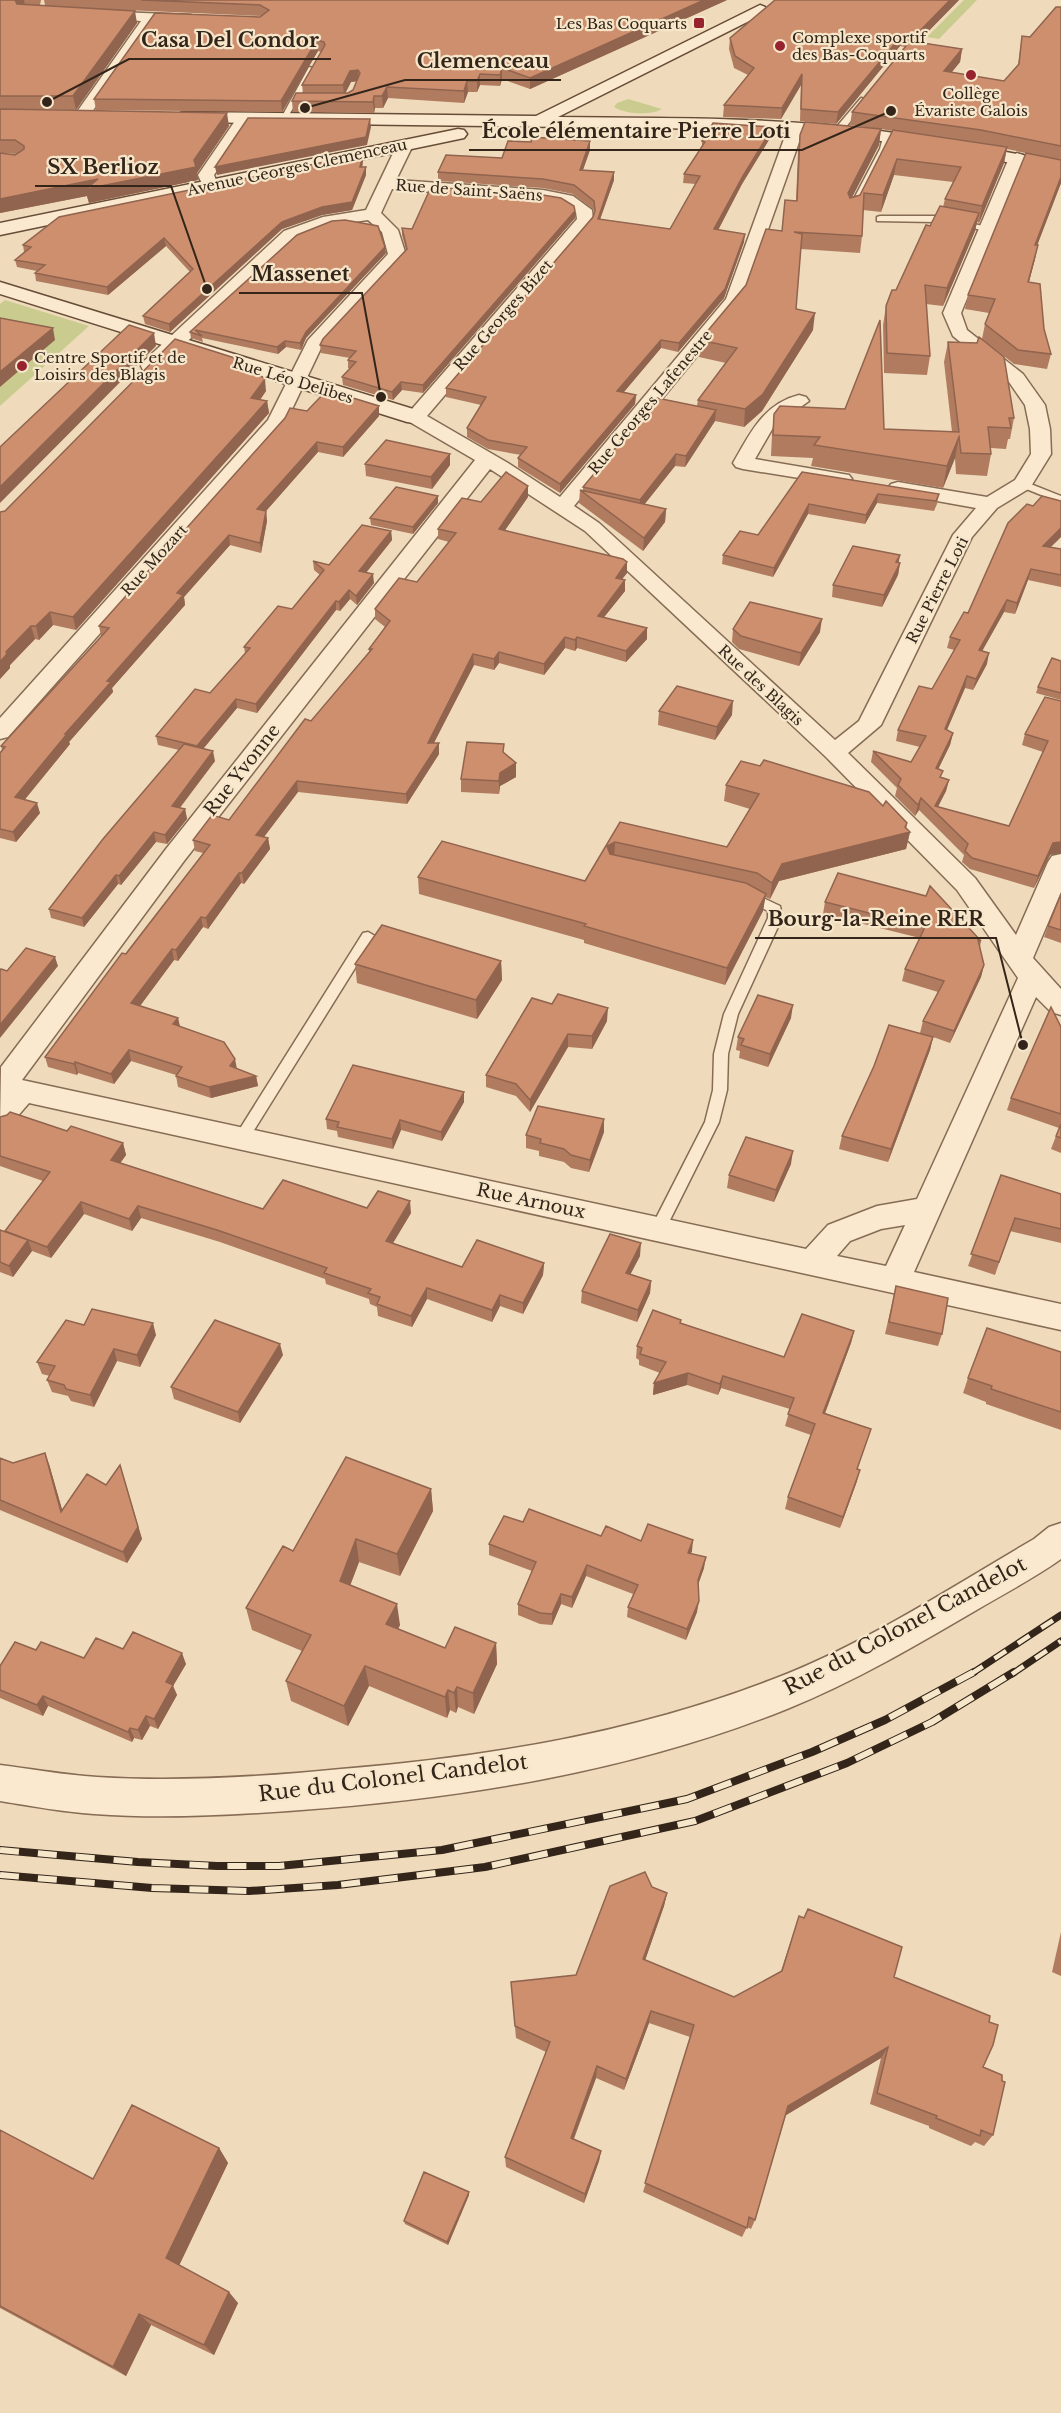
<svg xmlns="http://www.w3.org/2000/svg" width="1061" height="2413" font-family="'Libre Baskerville',serif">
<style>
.green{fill:#cacc8f}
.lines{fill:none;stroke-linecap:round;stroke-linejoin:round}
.lane-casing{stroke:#866b55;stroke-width:3}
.street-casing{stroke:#866b55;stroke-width:3}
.secondary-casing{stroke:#674c38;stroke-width:3}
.lane{fill:#fae9ce;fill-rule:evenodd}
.street{fill:#fae9ce;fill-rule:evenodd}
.secondary{fill:#fae9ce;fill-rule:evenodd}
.rail-far1-casing{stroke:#34251a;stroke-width:7}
.rail-casing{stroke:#34251a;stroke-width:8}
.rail-far1{stroke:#f6e6ca;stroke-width:4.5;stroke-dasharray:14;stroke-linecap:butt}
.rail{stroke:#f6e6ca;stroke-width:6;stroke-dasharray:19;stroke-linecap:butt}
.wall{fill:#b17b5f;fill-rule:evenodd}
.shaded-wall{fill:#90644e}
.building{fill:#ce8f6f;stroke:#90644e;stroke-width:1.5}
.poi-dot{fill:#96232d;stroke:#f6e6ca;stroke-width:2}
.labels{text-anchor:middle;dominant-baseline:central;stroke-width:4.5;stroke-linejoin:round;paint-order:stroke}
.far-poi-label{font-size:15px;fill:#34251a;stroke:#f6e6ca;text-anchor:start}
.far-street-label{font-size:15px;fill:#34251a;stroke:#f6e6ca}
.street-label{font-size:18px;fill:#34251a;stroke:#f6e6ca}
.near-street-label{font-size:21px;fill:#34251a;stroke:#f6e6ca}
.leader{fill:none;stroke:#34251a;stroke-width:2}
.callout-dot{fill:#34251a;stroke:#f6e6ca;stroke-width:2}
.callout-label{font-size:20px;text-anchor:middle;font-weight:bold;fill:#34251a;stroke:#f6e6ca;stroke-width:4.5;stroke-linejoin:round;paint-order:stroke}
</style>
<rect width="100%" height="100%" fill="#efdbbb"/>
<path class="green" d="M964 0H977L939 39 927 37Z
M628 99 662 109C651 116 625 114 614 107L617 103Z
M5 300 89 326 0 406V304Z"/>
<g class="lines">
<defs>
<path id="lane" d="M309 67 316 69 286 120H280Z
M861 98 868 100 840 134H834V130Z
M887 135 891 137 888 149 856 210 849 212 848 210 880 149 883 137Z
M880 216H935L993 228 989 231 935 222 877 221V217Z
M1023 481 1061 496V503L1019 486V482Z
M748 891 780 906 782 918 738 1014 728 1054 727 1090 719 1122 664 1232H654L651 1228 705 1122 713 1090 714 1054 724 1014 768 918V911L743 898 742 895Z
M368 932 375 936 246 1143H236L234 1139 236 1135 363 933Z"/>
<path id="street" d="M95 11 191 15 198 19 191 23 155 22 87 119 82 121 74 116 141 21 90 18 88 15Z
M244 113 252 118 214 175 218 185 216 188H204L198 175 239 115Z
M796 123 804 128 743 300 574 506 599 523 835 740 859 721 953 535 976 508 898 494 891 492 888 488 891 484 898 482 987 497 1015 480 1031 454 1030 429 1025 405 1009 382 953 336 943 313 1009 158 1017 153 1023 155 1025 158 961 313 967 330 1023 374 1045 405 1050 429 1051 454 1030 488 997 508 972 537 881 725 848 753 975 878 1016 935 1048 862 1052 856 1061 854V892L1033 958 1061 989V1015L1051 1012 1036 997 914 1272 1061 1304V1330L29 1103 10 1125 0 1128 1 1067 166 849 475 460 408 421 405 417 577 219 576 212 562 203 543 200 392 189 381 213 398 230 406 255 322 346 284 426 8 737 0 739V718L268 420 308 340 388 254 382 232 368 220 332 225 296 239 157 370H143L141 366 143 362 284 231 323 217 366 210 397 145 405 140 411 142 413 145 396 180 543 190 573 196 592 210 593 220 591 224 427 416 508 463 560 497 726 299 788 128ZM490 469 585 531 826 757 957 890 1018 978 917 1199 877 1206 828 1225 806 1249 22 1080 184 861ZM905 1225 886 1266 837 1256 850 1241 881 1229Z
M799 395 806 397 809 401 774 426 755 459 849 475 852 479 849 483 842 485 743 469 736 467 733 463C750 434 763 404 799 395Z
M1061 1523V1559C1036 1577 1007 1592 980 1608 917 1645 854 1682 787 1709 633 1771 466 1798 301 1810 232 1815 163 1819 94 1814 63 1812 31 1806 0 1801V1765C32 1769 64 1775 97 1777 178 1782 260 1777 341 1769 487 1757 634 1733 771 1680 864 1645 948 1589 1034 1539L1049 1527Z"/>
<path id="secondary" d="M760 5 765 7 768 10 765 13 558 117C647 118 737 117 827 125 906 132 983 148 1061 162V172L908 144 825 135 727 129 182 122 174 117 182 112 536 116Z
M458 129 464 130 467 134 464 138 0 235V223Z
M0 282 423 412 426 417 423 422 415 423 407 422 0 294Z"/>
</defs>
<use href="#lane" class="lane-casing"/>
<use href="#street" class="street-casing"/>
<use href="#secondary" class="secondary-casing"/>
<use href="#lane" class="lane"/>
<use href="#street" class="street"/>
<use href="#secondary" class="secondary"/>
<defs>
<path id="rail-far1" d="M971 1674 1061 1615
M1012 1674 1061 1641"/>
<path id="rail" d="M0 1850 138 1862 217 1866H279L442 1850 687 1799 812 1752 885 1720 974 1672
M0 1875 152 1888 249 1891 338 1885 485 1867 695 1821 847 1763 932 1722 1014 1672"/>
</defs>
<use href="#rail-far1" class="rail-far1-casing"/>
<use href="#rail" class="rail-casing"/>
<use href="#rail-far1" class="rail-far1"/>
<use href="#rail" class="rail"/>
</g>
<path class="wall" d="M0 0H41L40 5H45L44 0H727L530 89 502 79 500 86 480 85 477 92H468L464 103 388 98 383 108H375L374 113 293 112 292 101 303 93 302 85 321 52 318 51 282 112 96 110 94 99 262 16 126 10 137 23 76 110 0 109ZM357 81 353 90 348 93H345L351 82Z
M775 0H959L918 42 962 49 960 62 951 73 1004 81 1018 65 1022 36 1030 37 1061 7V183L1037 245 1035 259 1029 282 1044 329 1051 354 1047 369 1014 364 982 339 985 324 989 313 965 309 968 295 1049 158 1007 149 1004 163 979 223 977 222 975 231 943 306 926 304 930 356 927 375 884 373 883 325 886 306 896 290 930 226 943 207 945 199 953 182 894 175 881 212 863 210 862 236 860 253 801 249 796 309 813 330 762 411 744 427 715 421 685 467 675 466 644 505 666 509 665 522 643 551 579 503 580 490 583 491V487L697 406 698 400 726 363 699 357 700 340 746 285 782 231 785 200 796 201 798 151 800 135 872 128 850 125 852 112 905 47 900 46 836 124 800 121 801 85 781 119 723 117 724 105 748 75 734 68 729 49 730 38ZM881 129 893 131 860 195 852 197 879 145Z
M0 109 229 126 197 173 198 180 89 203 87 196 0 213V153L15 155 17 154 0 153Z
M773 127 772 135 742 184 718 230 744 242 724 298 678 352 661 348 624 392 636 395 635 404 560 493 518 467V458L521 455 488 449 467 437V428L481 405 446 397V388L593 217 595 213 594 210 573 194 543 188 438 181V172L502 158 590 150 583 170 614 180 600 219 670 229 696 184 683 183 684 174 702 147V141Z
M363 154V161L362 167 366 175 352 210 322 215 282 229 170 332 145 324 143 316 190 272 166 246 108 295 36 281 35 273 37 271 17 267 15 260 24 252 23 245Z
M575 211V218L423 393 402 390 393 400 343 385 342 377 350 369 348 368V360L350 358 321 353 320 345 406 250 402 235V228L412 229Z
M386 253 306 338 301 350 286 347 278 354 202 338 203 342 191 338 190 332Z
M948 342 1014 418 1010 439H1008L1006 449 991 448V454L987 476 956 474 955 458 943 488 811 466 813 458 771 456 772 435 774 414 884 429 952 432 944 362Z
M266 391 260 400 267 401 269 413 76 630 53 625 39 640 35 639 10 665V668L0 679 5 511Z
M307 411 379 416 343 457 318 452 266 511 267 521 261 553 230 545 184 597 185 605 112 688 113 692 69 742 70 744 24 800 40 813 16 842 0 838V753L2 750 1 746 102 636H101L99 626Z
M450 454V465L432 489 366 476 365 464Z
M802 472 939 494 937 504 934 511 877 503 865 524 808 514 773 577 722 564 723 555 758 535Z
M528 486V497L505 530 627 573 622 579 625 591 604 617 647 639 626 662 577 648 575 651 565 648 544 675 499 663 494 670 474 665 434 743 439 754 407 804 298 792 264 837 268 838 270 849 244 884 241 883 208 929 203 927 178 961 174 960 140 1006 178 1018 180 1026 237 1069 256 1076 258 1086 211 1098 178 1087 176 1076V1075L131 1061 114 1084 78 1073 77 1075 48 1067 45 1057 203 853 195 851 193 840 229 820 311 721 369 652V649L385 627 375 619V609L417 582 449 542 438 539V529L481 502Z
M438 496V503L413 534 371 525 370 518Z
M391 531 392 540 366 573 374 583 357 605 350 599 340 611 336 610 257 713 237 708 203 749 215 761 180 808 185 809 187 819 167 844 156 842 121 885 118 884 84 927 51 918 49 909 179 750 158 745 156 736 210 693 245 653 244 647 292 609 320 575 314 570 313 561 329 565Z
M1061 537 1051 547 1061 549V587L1028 580 1015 614 1004 612 982 651 987 664 973 690 965 688 947 730 953 733 950 745 938 769 942 778 949 780 946 791 938 807 1009 826 1043 752 1022 745 1025 734 1061 701 1050 855 1034 888 970 869 962 862 964 855 919 810 915 816 895 796 897 788 871 762 873 751 911 762 920 747 896 741 898 730 932 689 954 650 947 648 950 637 968 613Z
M900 555 898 562 900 563 898 575 882 607 832 597 833 585Z
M733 629 820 632 799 666 739 649 732 642Z
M1061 661V700L1036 693 1038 687Z
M659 711 732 715 715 740 658 725Z
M516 763V777L500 786 499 794 461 792V779Z
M726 785 883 806 907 823 906 829 910 832 906 849 779 881 770 899 765 897 763 911 725 985 584 943V940L419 894 418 877 585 881 620 822 727 847 750 809 724 801Z
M1061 894V943L1044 937 1048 926Z
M825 902 981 941 980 947 984 965 981 977 950 1043 933 1037 930 1050 888 1162 839 1149 842 1136 920 1033 923 1021 938 992 902 981 905 969 920 938 823 914Z
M501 961 502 980 477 1019 357 983 355 964Z
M532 998 607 1021 592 1049 568 1047 530 1112 516 1096 486 1087V1075Z
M791 1018 768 1067 739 1058 740 1051 736 1050 738 1037Z
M1061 1027V1153L1051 1149 1059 1128 1007 1110 1011 1098Z
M464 1092V1102L442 1141 401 1130 393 1149 338 1137 337 1131 327 1129 326 1119Z
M0 1117 123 1143 126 1155 120 1163 263 1209 367 1208 411 1213 393 1243 462 1267 544 1263 543 1275 523 1314 500 1306 492 1322 427 1299 412 1327 378 1316 377 1307 370 1304 369 1299 326 1284 325 1279 220 1242 141 1218 132 1231 84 1214 51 1258 32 1251 13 1277 0 1272V1230L6 1232 43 1181 0 1166Z
M604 1132 589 1172 571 1168 564 1162 539 1156V1151L526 1148V1135Z
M791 1164 774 1202 727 1188 729 1175Z
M1001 1175 1061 1194V1243L1010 1231 995 1275 968 1266Z
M640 1256 630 1274 651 1281 650 1293 637 1322 581 1303 582 1291Z
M896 1286 942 1334 938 1346 885 1334Z
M681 1320V1323L784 1357 854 1331 851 1343 825 1413 871 1429 857 1469V1481L840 1528 785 1509 788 1497 811 1435 785 1426 790 1409 721 1388 718 1395 687 1385 653 1395 654 1383 660 1373 639 1365V1360L636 1358 637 1346Z
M84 1325 156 1335 140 1367 117 1361 94 1407 71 1401 68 1396 52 1392 47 1380 50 1376 42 1374 37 1362Z
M1061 1352V1430L986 1404V1402L963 1393 968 1378Z
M283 1355 240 1423 174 1399 171 1387Z
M0 1458 13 1463 49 1464 62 1510 106 1485 120 1465 142 1539 127 1563 0 1510Z
M431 1489 433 1511 400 1576 359 1562 350 1585 400 1625 398 1629 445 1648 496 1643 497 1664 474 1714 458 1707 456 1713 450 1710 447 1718 369 1686 348 1726 291 1701 286 1681 302 1651 252 1630 246 1608 293 1551Z
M523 1522 601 1536 641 1541 692 1551 691 1553 704 1568 698 1585 697 1612 686 1640 627 1617 628 1607 633 1594 586 1576 572 1608 561 1604 552 1625 540 1624 518 1615V1604L532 1571 489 1555V1544Z
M123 1649 186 1664 173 1686 177 1695 158 1729 150 1726 142 1740 134 1738 132 1742 48 1706 43 1716 0 1698V1666L36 1650 84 1658Z
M652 1887 667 1893 664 1906 645 1960 734 1997 781 1971 799 1916 894 1977 983 2067 993 2135 984 2146 975 2142 971 2146 929 2128V2126L870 2104 881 2058 786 2115 755 2220 751 2229 747 2227 742 2237 643 2192 690 2037 649 2023 624 2090 596 2078 574 2139 601 2151 599 2161 584 2203 506 2167 505 2157 546 2052 516 2038 511 1982 576 1975Z
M1061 1932V1976L1052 1972Z
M0 2130 93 2179 219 2148 228 2163 179 2265 238 2303 214 2355 151 2325 126 2376 0 2308Z
M469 2192V2195L448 2245 405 2224 404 2221Z"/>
<path class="shaded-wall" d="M15 0H24L25 6 17 11Z
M704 0H727L530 89V78Z
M950 0H959L911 49 913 38Z
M135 11 137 23 76 110 73 96Z
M902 35 900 46 836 124 838 112Z
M317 40 318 51 282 112 281 101Z
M962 49 960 62 942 84 944 71Z
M502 68V79L500 86V75Z
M358 70 359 81 351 82 344 96 343 85 350 71Z
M480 74V85L477 92V81Z
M802 74 801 85 781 119 782 108Z
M467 81 468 92 464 103V91Z
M387 87 388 98 383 108 382 96Z
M374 96 375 108 374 113 373 102Z
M227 113 229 126 197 173 198 180 89 203 87 196 0 213V199L194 160Z
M370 119 371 127 367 145 217 175 215 167Z
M773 127 772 135 742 184 714 238V229L743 176Z
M881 129 879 145 846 209 848 193Z
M590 141V150L580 178V170Z
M1007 147 1004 163 979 223 982 206Z
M363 154V161L361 175 360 167Z
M897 159 894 175 881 212 883 195Z
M366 167V175L352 210 322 215 282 229 170 332 169 324 282 222Z
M614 172V180L597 228 598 219Z
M1061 177V183L1032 259 1035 245Z
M575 211V218L423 393V385Z
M979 213 975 231 943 306 947 288Z
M745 234 744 242 724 298 678 352 679 343Z
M164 238 166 246 108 295 107 287Z
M1038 245 1035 259 1025 296 1028 282Z
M385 247 386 253 306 338 301 350 300 343 306 332Z
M815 313 813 330 762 411 744 427 745 409Z
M53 328 55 340 0 387V372Z
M154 333 156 346 0 503V487Z
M661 340V348L617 400V391Z
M285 341 286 347 278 354 277 347Z
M265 379 266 391 252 411 251 398Z
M401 382 402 390 393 400 392 392Z
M636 395 635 404 560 493V484Z
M267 401 269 413 76 630 73 617Z
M379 406V416L343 457V447Z
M716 410 715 421 685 467 686 456Z
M959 437 955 458 943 488 947 466Z
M317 442 318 452 266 511 267 521 261 553 257 509Z
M450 454V465L432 489 431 477Z
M676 454 675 466 639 511 640 500Z
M528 486V497L499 539V529Z
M878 494 877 503 865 524 866 515Z
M438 496V503L413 534V527Z
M809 504 808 514 773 577 774 568Z
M666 509 665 522 643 551 644 538Z
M1061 528V537L1040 557 1043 546Z
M391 531 392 540 360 580 359 571Z
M229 535 230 545 184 597 185 605 112 688 113 692 69 742 70 744 18 808 15 797 177 593Z
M900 555 898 567 900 563 898 575 882 607 884 595Z
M627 562V573L615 588 616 578Z
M1031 569 1028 580 1015 614 1017 603Z
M373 574 374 583 357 605 356 596Z
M625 580V591L597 626 598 616Z
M349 590 350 599 340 611 339 602Z
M1007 600 1004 612 976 662 979 650Z
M336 601V610L257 713 256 704Z
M50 612 53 625 39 640 36 626Z
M822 619 820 632 799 666 801 653Z
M31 626 35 639 10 665V668L0 679V662L6 652Z
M647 628V639L626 662V651Z
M565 637V648L544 675V664Z
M577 637V648L575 651V640Z
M499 652V663L494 670V659Z
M989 653 987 664 973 690 976 679Z
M473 654 474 665 428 754V743Z
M967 676 965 688 942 741 945 729Z
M236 699 237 708 198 755 197 746Z
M733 701 732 715 715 740 717 727Z
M953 733 950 745 933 780 936 768Z
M439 743V754L407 804 406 794Z
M213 751 215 761 174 815 172 806Z
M516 763V777L500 786 499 794V781L500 773Z
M949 780 946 791 935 812V806Z
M297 781 298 792 257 846 256 835Z
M921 798 919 810 915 816 918 805Z
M37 803 40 813 16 842 13 832Z
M185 809 187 819 167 844 165 835Z
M907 823 905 833 910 832 906 849 779 881 770 899 772 883 782 864 905 827Z
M154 832 156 842 121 885 119 876Z
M268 838 270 849 244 884 242 873Z
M615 842 614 859 607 863V846Z
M1061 842V853L1050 855 1034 888 1038 876 1053 843Z
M239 873 241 883 208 929 206 918Z
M116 875 118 884 84 927 82 918Z
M766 894 763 911 725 985 727 968Z
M201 917 203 927 178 961 176 950Z
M172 949 174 960 134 1014 131 1003Z
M55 957 58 966 0 1038V1025Z
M501 961 502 980 477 1019 476 1000Z
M984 965 981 977 950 1043 954 1031Z
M793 1005 791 1018 768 1067 770 1054Z
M608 1008 607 1021 592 1049V1036Z
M178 1018 180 1028 173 1024Z
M568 1034V1047L530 1112V1100Z
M933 1037 930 1050 888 1162 891 1149Z
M129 1050 131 1061 114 1084 111 1074Z
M235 1059 237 1069 230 1066Z
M75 1062 78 1073 77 1075 74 1064Z
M256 1076 258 1086 211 1098 209 1087Z
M464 1092V1102L442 1141 441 1132Z
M604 1119V1132L589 1172 590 1160Z
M400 1120 401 1130 393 1149 392 1139Z
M123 1143 126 1155 114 1172 111 1160Z
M793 1151 791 1164 774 1202 776 1190Z
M410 1201 411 1213 387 1253 386 1241Z
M81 1202 84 1214 51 1258 47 1247Z
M138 1206 141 1218 132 1231 129 1219Z
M28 1240 32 1251 13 1277 9 1266Z
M641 1243 640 1256 625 1285 626 1273Z
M544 1263 543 1275 523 1314V1303Z
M651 1281 650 1293 637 1322 638 1310Z
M427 1288V1299L412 1327 411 1316Z
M500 1295V1306L492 1322V1310Z
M153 1323 156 1335 140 1367 137 1355Z
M854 1331 851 1343 821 1424 823 1413Z
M280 1344 283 1355 240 1423 238 1412Z
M114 1349 117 1361 94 1407 90 1395Z
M688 1373 687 1385 653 1395 654 1383Z
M723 1376 721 1388 718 1395 720 1384Z
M45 1453 49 1464 66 1523 61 1512Z
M120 1465 142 1539 127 1563 123 1552Z
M860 1470 857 1481 840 1528 843 1517Z
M431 1489 433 1511 400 1576 397 1554Z
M356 1539 359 1562 344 1602 340 1581Z
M693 1540 692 1551 687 1564 688 1553Z
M706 1557 704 1568 696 1590 698 1580Z
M587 1565 586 1576 572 1608V1597Z
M561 1594V1604L552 1625V1614Z
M699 1601 697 1612 686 1640 687 1629Z
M397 1604 400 1625 389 1646 386 1624Z
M496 1643 497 1664 474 1714 473 1693Z
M182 1653 186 1664 173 1686 177 1695 158 1729 154 1719 166 1682Z
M365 1666 369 1686 348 1726 344 1706Z
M457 1687 458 1707 456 1713 454 1693Z
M448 1690 450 1710 447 1718 445 1697Z
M43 1696 48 1706 43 1716 37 1705Z
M146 1716 150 1726 142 1740 138 1730Z
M130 1728 134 1738 132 1742 128 1732Z
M667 1893 664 1906 641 1972 643 1959Z
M651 2011 649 2023 624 2090 626 2079Z
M888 2047 881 2058 783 2117 788 2106Z
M597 2066 596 2078 570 2148 571 2138Z
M219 2148 228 2163 177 2270 166 2258Z
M601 2151 599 2161 584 2203 585 2194Z
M469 2192V2195L448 2245 447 2242Z
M229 2292 238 2303 214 2355 204 2345Z
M139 2314 151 2325 126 2376 113 2367Z"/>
<path class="building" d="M0 0H15L17 4 135 11 73 96H0Z
M141 0H704L530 78 502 68 500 75 480 74 477 81H467L464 91 387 87 382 96H374L373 102 292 101 296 93H348L353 90 360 73 358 70 350 71 343 85H302L325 45 324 42 317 40 281 101 94 99 155 13 260 17 269 10 260 5Z
M775 0H950L913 38 902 35 838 112 801 109 802 74 782 108 724 105 754 68 735 56 730 38Z
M1056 7H1061V146L981 130 852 112 910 41 962 49 944 71 1004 81 1019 64 1022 36 1030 37Z
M0 109 227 113 194 160 196 167 86 189 98 179 0 199V153L15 155 24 149V146L15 140H0Z
M248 118 370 119 366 137 215 167Z
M805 122 881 129 848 193 850 198 860 195 893 130 1007 147 982 206 945 199 961 167 897 159 883 195 864 193 862 236 794 232 802 234 796 309 815 313 763 394 745 409 698 400 737 348 700 340 746 285 766 229 782 231 785 200 797 201 800 135Z
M713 123 773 127 743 176 714 229 745 234 725 289 679 343 661 340 617 391 636 395 560 484 518 458 527 447 488 440 467 428 486 397 446 388 593 217 595 211 594 201 574 185 543 179 438 172 446 155 502 158 508 141 531 142 532 137 590 141 580 170 614 172 598 219 670 229 700 176 684 174 705 142 702 141Z
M1026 153 1061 160V177L1035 245H1038L1028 282 1040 284 1044 329 1051 354 1018 350 985 324 995 299 968 295Z
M363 154 360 167H366L352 202 322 207 282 222 169 324 143 316 193 269 164 238 107 287 35 273 45 265 15 260 31 247 23 245 59 217Z
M431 187 543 195 561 198 574 206 575 211 423 385 401 382 392 392 342 377 356 362 348 360 356 351 320 345 323 339 407 249 402 228 412 229Z
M940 206 979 213 947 288 925 285 930 356 887 353 886 306 892 290H896L926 225 930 226Z
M345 220 378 226 385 247 306 332 300 343 285 341 277 347 195 330 202 336 190 332 297 235 332 221Z
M0 318 53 328 0 372Z
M880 320 884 429 959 432 948 342 977 343 979 337 1004 357 1014 418H1009L1011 428 988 427 991 454 961 453 959 437 947 466 814 445 820 437 773 435 774 414 780 406 845 409Z
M129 325 154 333 0 487V447Z
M175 339 241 360 265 379 251 398 267 401 73 617 50 612 36 626H31L6 652 7 654 0 662V512L5 511Z
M327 390 379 406 343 447 317 442 257 509 266 511 260 543 229 535 177 593 183 595 107 681 111 682 65 734H67L15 797 37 803 13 832 0 829V753L5 747 1 746 109 628 99 626 285 418 290 408 307 411Z
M657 398 716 410 686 456 676 454 640 500 583 487Z
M386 440 450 454 431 477 365 464Z
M506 472 528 486 499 529 623 559 627 562 616 578 625 580 598 616 647 628 626 651 577 637 575 640 565 637 544 664 499 652 494 659 473 654 428 743H439L406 794 297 781 256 835 268 838 242 873H239L206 918 201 917 176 950 172 949 131 1003 178 1018 173 1024 224 1042 235 1059 230 1066 256 1076 209 1087 176 1076 182 1067 129 1050 111 1074 75 1062 74 1064 45 1057 122 953 126 954 210 845 193 840 212 815 229 820 305 719 311 721 372 649H369L390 621 375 609 399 578 417 582 456 533 438 529 462 498 481 502Z
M802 472 939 494 936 501 878 494 866 515 809 504 774 568 723 555 740 531 758 535Z
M396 487 438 496 413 527 370 518Z
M580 490 666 509 644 538Z
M1042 496 1061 501V528L1043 546 1061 549V575L1031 569 1017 603 1007 600 979 650 989 653 976 679 967 676 945 729 953 733 936 768 943 771 940 777 949 780 935 806 1009 826 1048 741 1025 734 1045 697 1061 701V842L1053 843 1038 876 972 858 965 851 968 844 921 798 918 805 898 785 901 779 873 751 911 762 926 736 898 730 919 686 932 689 960 640 950 637 964 612 968 613 1008 523 1027 504 1033 506Z
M362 525 391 531 359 571 373 574 356 596 349 590 339 602 336 601 256 704 236 699 197 746 156 736 195 689 210 693 250 648 244 647 278 606 292 609 324 570 313 561 329 565Z
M853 546 900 555 896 562 900 563 884 595 833 585Z
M750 602 822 619 801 653 741 636 733 629Z
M1052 658 1061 661V693L1038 687Z
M677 686 733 701 717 727 659 711Z
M467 742 504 744 503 752 516 763 500 773 499 781 461 779Z
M184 744 213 751 172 806 185 809 165 835 154 832 119 876 116 875 82 918 49 909 103 839Z
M764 760 869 792 883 806 886 801 907 823 905 827 910 832 782 864 772 883 757 873 615 842 607 846 610 854 746 883 766 894 727 968 584 926 586 924 418 877 442 841 585 881 620 822 727 847 759 794 726 785 741 761 760 766Z
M838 873 926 896 930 886 981 941 978 940 984 965 954 1031 923 1021 944 981 905 969 925 927 825 902Z
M1061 894V930L1048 926Z
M382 925 501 961 476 1000 355 964Z
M26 948 55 957 0 1025V971L1 969 7 971Z
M558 994 608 1008 592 1036 568 1034 530 1100 516 1084 486 1075 532 998 552 1004Z
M758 995 793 1005 770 1054 741 1045 744 1039 738 1037Z
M1051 1007 1061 1027V1114L1011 1098Z
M889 1025 933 1037 891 1149 842 1136 874 1066Z
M353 1065 464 1092 441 1132 400 1120 392 1139 337 1127 339 1122 326 1119Z
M538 1106 604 1119 590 1160 571 1155 564 1149 540 1143 541 1139 526 1135Z
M10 1112 67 1131 71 1126 123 1143 111 1160 263 1209 283 1180 367 1208 378 1191 410 1201 386 1241 462 1267 477 1240 544 1263 523 1303 500 1295 492 1310 427 1288 411 1316 377 1304 380 1297 368 1293 371 1289 324 1273 327 1268 217 1230 138 1206 129 1219 81 1202 47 1247 5 1231 50 1172 0 1156V1117L7 1115Z
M1061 1124V1138L1056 1136Z
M746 1137 793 1151 776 1190 729 1175Z
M1001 1175 1061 1194V1229L1015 1218 999 1262 971 1254Z
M0 1230 28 1240 9 1266 0 1262Z
M610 1234 641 1243 626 1273 651 1281 638 1310 582 1291Z
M896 1286 948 1298 942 1334 889 1322Z
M92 1309 153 1323 137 1355 114 1349 90 1395 66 1389 64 1385 47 1380 55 1366 37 1362 66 1320 84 1325Z
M653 1310 681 1320 680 1323 784 1357 802 1314 854 1331 823 1413 871 1429 857 1469 860 1470 843 1517 788 1497 815 1424 788 1414 794 1398 723 1376 720 1384 688 1373 654 1383 666 1362 640 1354 642 1348 637 1346Z
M215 1320 280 1344 238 1412 171 1387Z
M987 1328 1061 1352V1412L991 1389 992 1386 968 1378Z
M45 1453 61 1512 87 1474 106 1485 120 1465 138 1527 123 1552 0 1500V1458L13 1463Z
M346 1457 431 1489 397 1554 356 1539 340 1581 397 1604 386 1624 445 1648 455 1627 496 1643 473 1693 457 1687 454 1693 448 1690 445 1697 365 1666 344 1706 286 1681 311 1635 246 1608 283 1546 293 1551Z
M529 1509 601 1536 606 1526 641 1541 648 1524 693 1540 688 1553 706 1557 698 1580 699 1601 687 1629 628 1607 638 1585 587 1565 572 1597 561 1594 552 1614 540 1613 518 1604 536 1562 489 1544 504 1516 523 1522Z
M133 1632 182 1653 166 1682 173 1685 154 1719 146 1716 138 1730 130 1728 128 1732 43 1696 37 1705 0 1690V1666L15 1642 36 1650 41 1642 84 1658 96 1638 123 1649Z
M645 1872 652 1887 667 1893 643 1959 734 1997 782 1971 799 1916 804 1918 808 1909 902 1947 894 1977 990 2016 989 2022 998 2025 993 2045 983 2067 1002 2075V2081L1005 2082 993 2135 981 2130 980 2136 936 2118 937 2116 877 2093 888 2047 788 2106 755 2220 749 2217 747 2228 645 2183 694 2025 651 2011 626 2079 597 2066 571 2138 601 2151 585 2194 505 2157 550 2042 515 2026 511 1982 576 1975 610 1886Z
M132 2105 219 2148 166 2258 229 2292 204 2345 139 2314 113 2367 0 2306V2130L93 2179Z
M424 2172 469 2192 447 2242 404 2221Z"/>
<g class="poi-dot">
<rect x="693" y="17" width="12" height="12" rx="3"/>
<circle cx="780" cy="46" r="6"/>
<circle cx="971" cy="75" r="6"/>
<circle cx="22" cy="366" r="6"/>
</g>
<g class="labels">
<g class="far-poi-label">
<text x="687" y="23" text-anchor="end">Les Bas Coquarts</text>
<text x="792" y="37">Complexe sportif<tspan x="792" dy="17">des Bas-Coquarts</tspan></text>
<text x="971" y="93" text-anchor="middle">Collège<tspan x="971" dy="17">Évariste Galois</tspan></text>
<text x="34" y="357">Centre Sportif et de<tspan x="34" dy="17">Loisirs des Blagis</tspan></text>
</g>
<g class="far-street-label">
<text transform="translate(297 167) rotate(-12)">Avenue Georges Clemenceau</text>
<text transform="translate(469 190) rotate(4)">Rue de Saint-Saëns</text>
<text transform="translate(503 315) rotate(-49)">Rue Georges Bizet</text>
<text transform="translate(293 380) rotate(17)">Rue Léo Delibes</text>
<text transform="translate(650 402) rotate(-50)">Rue Georges Lafenestre</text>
<text transform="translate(154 560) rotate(-48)">Rue Mozart</text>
<text transform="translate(937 590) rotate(-63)">Rue Pierre Loti</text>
<text transform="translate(761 685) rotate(43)">Rue des Blagis</text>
</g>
<g class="street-label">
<text transform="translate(242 770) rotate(-52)">Rue Yvonne</text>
<text transform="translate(531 1201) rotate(12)">Rue Arnoux</text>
</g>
<g class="near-street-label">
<text transform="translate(905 1626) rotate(-28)">Rue du Colonel Candelot</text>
<text transform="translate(393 1778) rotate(-7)">Rue du Colonel Candelot</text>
</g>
</g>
<path class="leader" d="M47 102L129 59H331M305 108L405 80H561M891 111L802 150H469M207 289L171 186H35M381 397L362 293H239M1023 1045L996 938H755"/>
<g class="callout-dot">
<circle cx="47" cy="102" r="6"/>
<circle cx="305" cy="108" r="6"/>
<circle cx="891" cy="111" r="6"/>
<circle cx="207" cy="289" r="6"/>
<circle cx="381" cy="397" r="6"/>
<circle cx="1023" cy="1045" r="6"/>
</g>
<g class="callout-label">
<text x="230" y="47">Casa Del Condor</text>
<text x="483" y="68">Clemenceau</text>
<text x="636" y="138">École élémentaire Pierre Loti</text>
<text x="103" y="174">SX Berlioz</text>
<text x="300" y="281">Massenet</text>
<text x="876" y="926">Bourg-la-Reine RER</text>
</g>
</svg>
